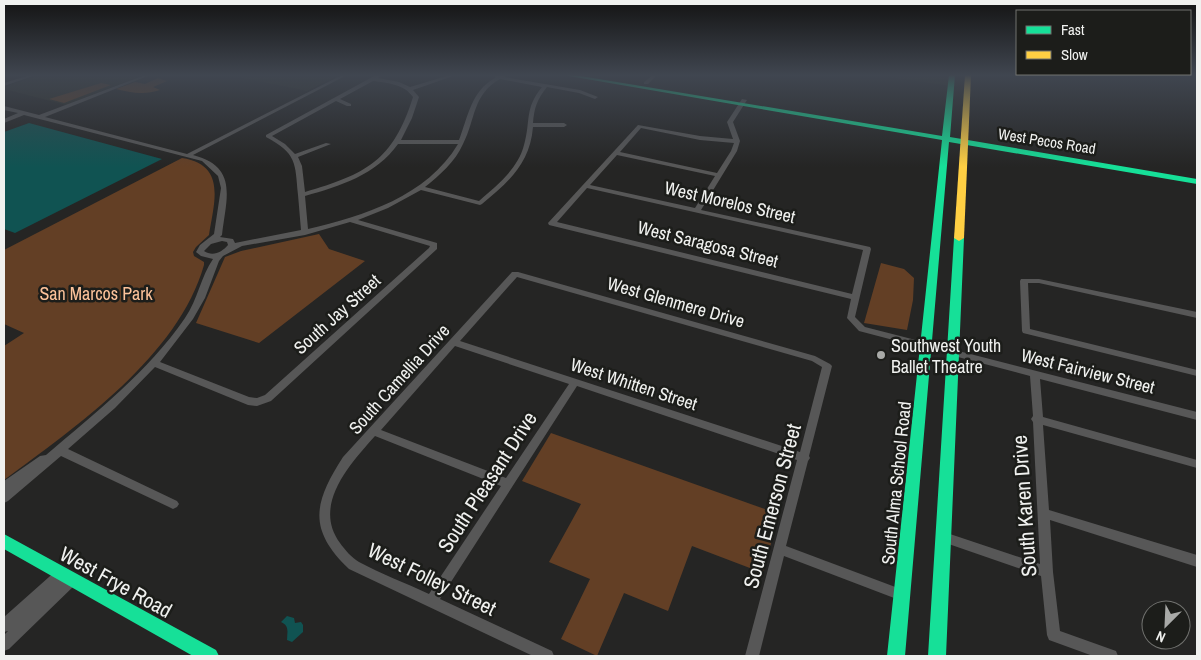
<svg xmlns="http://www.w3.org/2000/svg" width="1201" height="660" font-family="'Archivo Narrow',sans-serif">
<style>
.built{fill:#2d2f27}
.green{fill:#633f25}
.water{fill:#105352}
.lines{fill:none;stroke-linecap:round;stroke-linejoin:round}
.street{fill:#575757;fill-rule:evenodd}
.fast{fill:#16e098;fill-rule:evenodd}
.slow{fill:#ffcf43;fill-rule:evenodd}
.poi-dot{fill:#a9aaa8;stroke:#1c1d1a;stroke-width:2}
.labels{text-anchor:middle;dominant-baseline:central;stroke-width:5;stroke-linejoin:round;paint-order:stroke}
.far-street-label{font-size:15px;fill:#f0f1ef;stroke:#1c1d1a}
.street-label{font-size:18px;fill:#f0f1ef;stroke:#1c1d1a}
.park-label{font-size:18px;fill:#fcc29a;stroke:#1c1d1a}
.poi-label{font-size:18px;fill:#f0f1ef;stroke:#1c1d1a;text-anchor:start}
.near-street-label{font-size:21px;fill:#f0f1ef;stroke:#1c1d1a}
</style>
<rect width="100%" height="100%" fill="#252524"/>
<path class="built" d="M39 75H143L66 105 4 89V87Z
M228 75H339L307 91Z
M875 75H952L951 86Z"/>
<path class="green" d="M158 78 167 81 153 87 160 90C145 95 131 93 116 89L135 82 145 84Z
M101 83 111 85 64 103 49 99Z
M182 158C227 165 214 202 209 235L196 247 193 252 194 256 204 262V265C178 356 77 426 4 480V346L24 333 4 324V250Z
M319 234 329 249 365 261 259 343 196 323 225 257 241 251Z
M881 263 904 269 914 278 913 300 907 330 864 323Z
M551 433 779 514 763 573 692 546 668 611 624 593 597 656 561 639 590 579 549 562 581 504 522 481Z"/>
<path class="water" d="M29 123 162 159 15 233 4 229V132Z
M287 616 294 618 295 623 301 622 303 625V632L292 642 287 640C287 633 290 626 281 622Z"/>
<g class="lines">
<path class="street" d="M30 75H36L4 86V83Z
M145 75H150L45 117 187 154 342 75H347L193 155C239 167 226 199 222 235L220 237 233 239 235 243 301 230C300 219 299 206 298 195 295 162 297 154 266 137V135L376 75 381 76 378 78 399 82 410 87 450 75H456L413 90 419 97 412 118 401 140H459C468 117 471 91 495 78V76L506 75 504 77 580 90 598 97 595 99 579 93 547 87C537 99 534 109 533 123H564L567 125 564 127H533C530 163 509 182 482 204L480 205 421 190 388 208 358 220 437 243V249L271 401 257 406 248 405 155 367 115 408 68 449 177 501 179 504 177 507 173 509 169 507 61 456 8 501 4 503V481L40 456 46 455C95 413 148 372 185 318 198 299 201 276 213 259L201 256 196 252 200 245 214 234 221 188 218 176 202 161 24 115 4 123V119L18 113 4 110V106L39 115ZM500 79 542 87C524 109 531 121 524 145 518 169 497 185 479 201L425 187C440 175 455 162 463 144 476 119 472 95 500 79ZM373 81C388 83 404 84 413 97 393 161 366 174 305 192L302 166 298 157 331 144 326 143 295 154 285 144 272 136 336 101 347 106H351V104L340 99ZM398 144H458C427 196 364 216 308 229L305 196C340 186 376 175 398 144ZM350 222 430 246 429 248 265 395 257 398 249 397 160 362 193 319 205 298 219 261 223 256 242 246 305 235ZM222 241 227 242 228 245C222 252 213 257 204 251L211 244Z
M653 75H657L648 84H644V82Z
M742 99 747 100 733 122 740 141 737 151 701 210 870 247 871 249 855 317 865 327 1197 412V420L1040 379 1043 417 1197 460V468L1043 425 1049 510 1197 555V567L1050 520 1053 572 1060 631 1116 651 1118 656H1093L1049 640 1047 635 1041 576 940 541 938 537 940 533 944 532 1040 564 1033 422 1031 419 1033 416 1030 376 859 331 847 318 851 299 549 225 548 223 638 125 700 136 733 139 727 122ZM641 128 700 140 734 143 731 151 717 173 620 152ZM617 155 715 176 695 208 590 185ZM587 188 863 250 852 294 557 222Z
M512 272H518L815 356 830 364 832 366 809 456 810 458 808 461 786 546 906 591 908 595 906 599 902 601 784 556 759 656H745L797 460 577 386 440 599 552 651 554 656H533L349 569C307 529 314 502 343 457ZM517 277 812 361 822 367 800 452 460 341ZM455 346 569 384 506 478 381 430ZM375 436 501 486 429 594C406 583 381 574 359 562 352 558 345 550 340 543 312 505 350 464 375 436Z
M1021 279H1039L1197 312V318L1039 283H1028L1030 329 1197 370V376L1023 333 1022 331 1020 281Z
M62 567 66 569 68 573 67 577 73 573 77 575 79 579 77 583 9 649 4 651V635L8 631 4 632V617L58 569Z"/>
<path class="fast" d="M563 75H575L942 136 949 75H955L950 137 1197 179V184L949 142 905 656H887L942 140Z
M959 235 964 238 946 656H928L954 238Z
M4 534 216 650 219 656H193L4 549Z"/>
<path class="slow" d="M965 75H971L964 238 959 241 954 238Z"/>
</g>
<linearGradient id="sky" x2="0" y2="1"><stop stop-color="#141414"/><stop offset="0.45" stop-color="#404650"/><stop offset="1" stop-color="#404650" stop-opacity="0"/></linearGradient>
<rect width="1201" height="167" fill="url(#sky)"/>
<circle class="poi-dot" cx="881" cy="355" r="5"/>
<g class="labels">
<g class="far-street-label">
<text transform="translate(1047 141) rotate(9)">West Pecos Road</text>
</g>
<g class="street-label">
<text transform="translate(730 202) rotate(13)">West Morelos Street</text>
<text transform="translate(708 244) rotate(14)">West Saragosa Street</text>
<text transform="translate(676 302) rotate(16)">West Glenmere Drive</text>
<text transform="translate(337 314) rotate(-42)">South Jay Street</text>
<text transform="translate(1088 371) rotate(14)">West Fairview Street</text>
<text transform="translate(399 379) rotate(-48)">South Camellia Drive</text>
<text transform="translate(634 384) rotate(18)">West Whitten Street</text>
<text transform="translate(896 483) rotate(-84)">South Alma School Road</text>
</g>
<g class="park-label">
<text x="96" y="293">San Marcos Park</text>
</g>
<g class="poi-label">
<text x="891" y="345">Southwest Youth<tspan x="891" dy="21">Ballet Theatre</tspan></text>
</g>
<g class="near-street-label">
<text transform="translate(487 482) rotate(-57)">South Pleasant Drive</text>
<text transform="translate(772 506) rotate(-75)">South Emerson Street</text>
<text transform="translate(1024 506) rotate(-94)">South Karen Drive</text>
<text transform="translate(432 579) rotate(26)">West Folley Street</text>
<text transform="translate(116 582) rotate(29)">West Frye Road</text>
</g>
</g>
<rect width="1201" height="660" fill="none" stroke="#f0f1ef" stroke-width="10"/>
<rect x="1016" y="10" width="175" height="65" fill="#1c1d1a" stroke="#71726f"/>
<rect x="1026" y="26" width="25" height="8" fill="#16e098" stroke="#71726f"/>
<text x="1061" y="35" font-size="15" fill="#f0f1ef">Fast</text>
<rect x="1026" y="51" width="25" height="8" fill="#ffcf43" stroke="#71726f"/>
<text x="1061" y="60" font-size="15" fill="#f0f1ef">Slow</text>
<g transform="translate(1166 625) rotate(204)"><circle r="24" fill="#1c1d1a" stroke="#71726f"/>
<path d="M0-4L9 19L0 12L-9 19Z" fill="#a9aaa8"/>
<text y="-8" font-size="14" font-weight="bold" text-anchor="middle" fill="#f0f1ef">N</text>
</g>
</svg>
